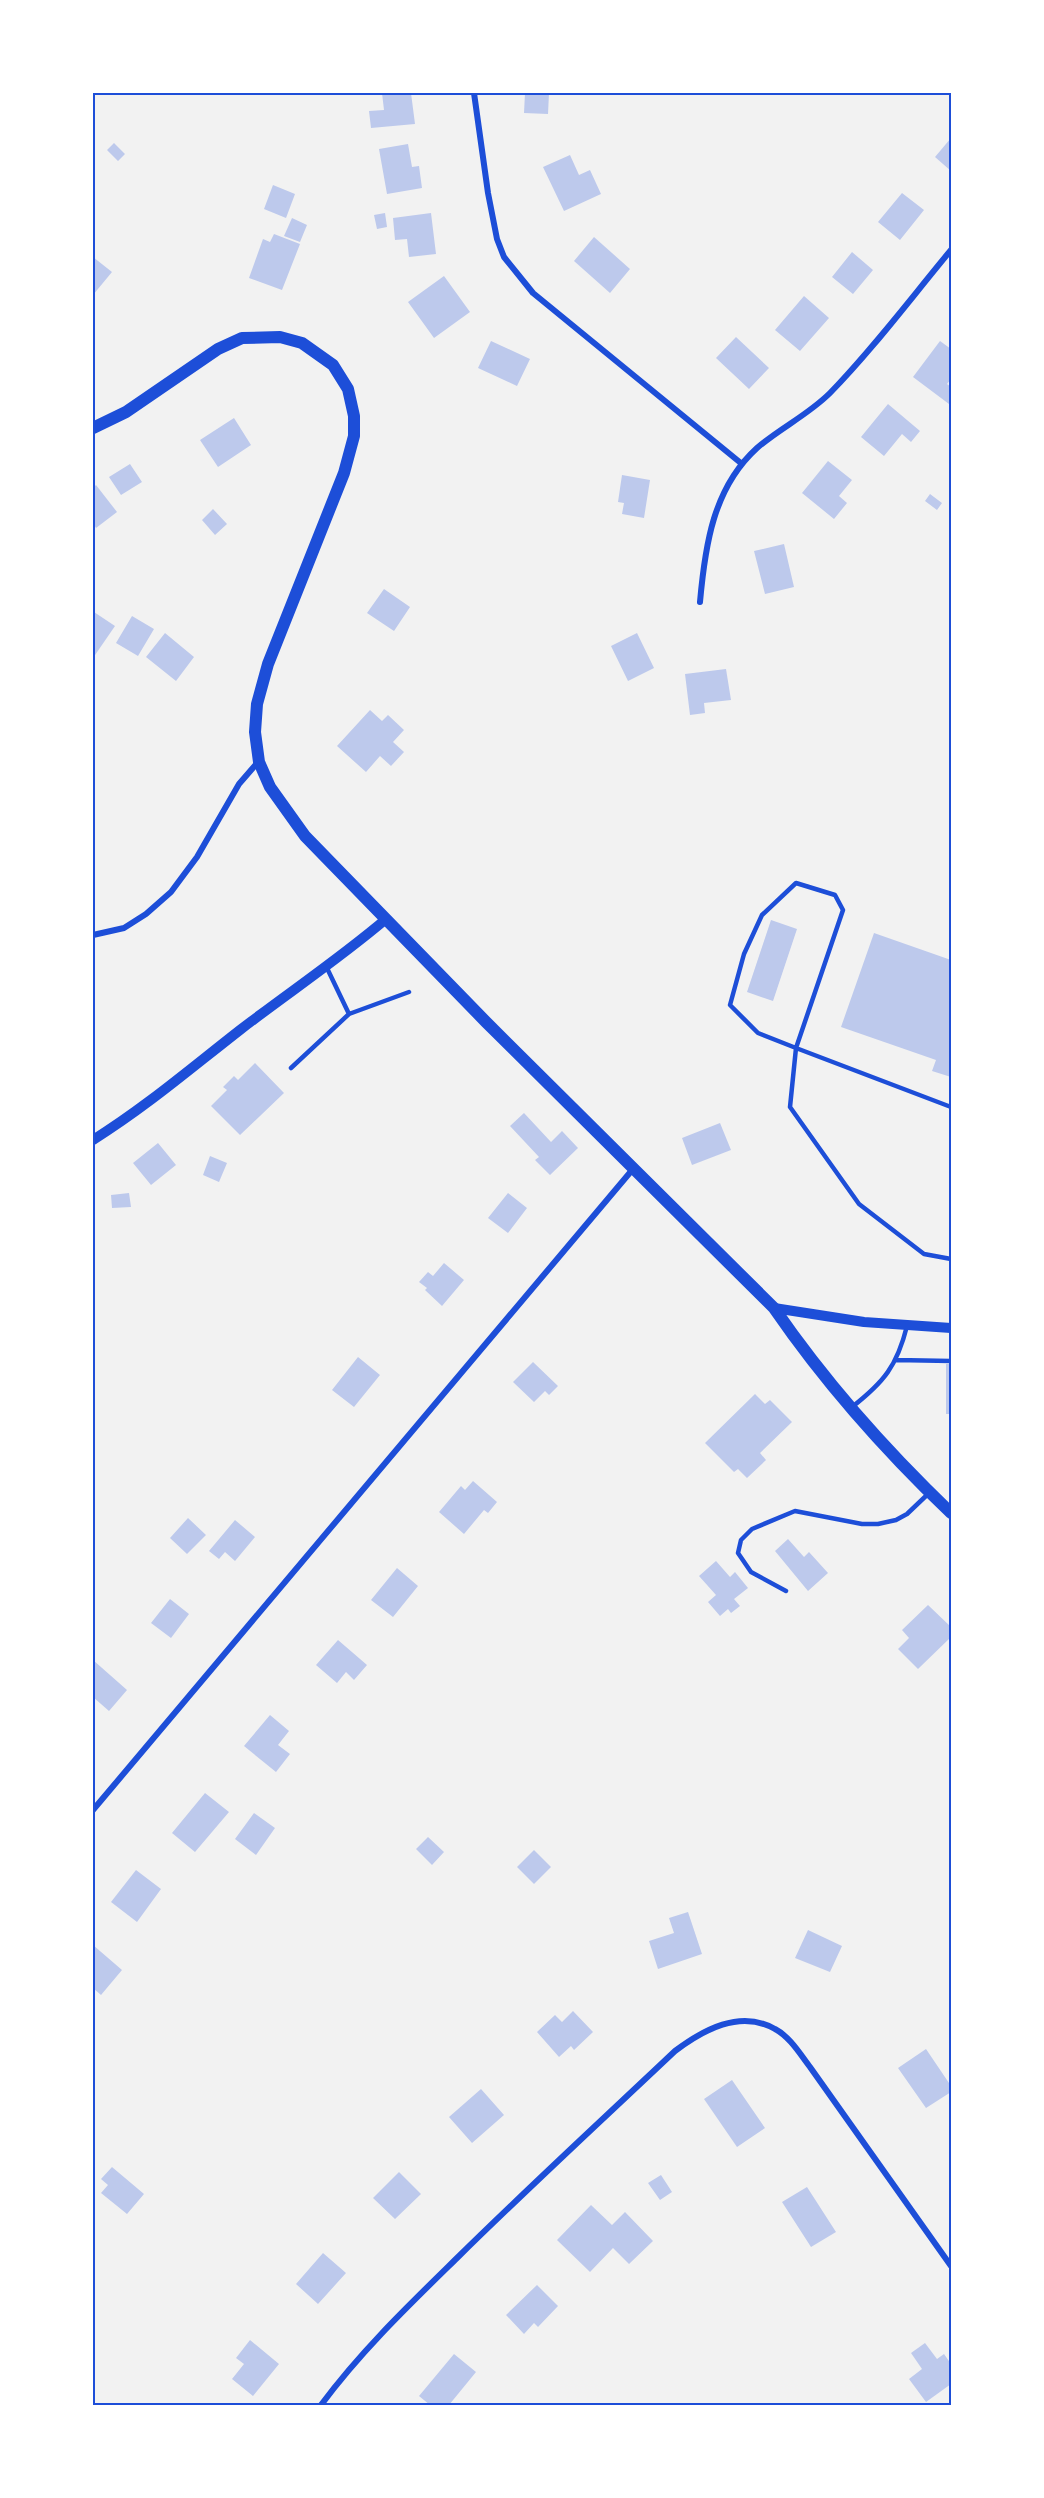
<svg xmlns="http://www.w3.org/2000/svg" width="1044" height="2498" font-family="'Source Serif 4',serif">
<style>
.building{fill:#bdc9ec}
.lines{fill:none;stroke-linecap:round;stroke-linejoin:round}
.service{stroke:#1d4ed8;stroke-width:4.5}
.minor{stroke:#1d4ed8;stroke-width:6}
.tertiary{stroke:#1d4ed8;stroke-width:10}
.secondary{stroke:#1d4ed8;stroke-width:12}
.neatline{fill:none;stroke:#1d4ed8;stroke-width:2}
</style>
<rect width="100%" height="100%" fill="#f2f2f2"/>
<path class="building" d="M382 93H411L415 124 371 128 369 111 384 110Z
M525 93H549L548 114 524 113Z
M951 138V171L935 157Z
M114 143 125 154 118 161 107 150Z
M408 144 412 167 419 166 422 188 387 194 379 149Z
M570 155 579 175 590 170 601 194 564 211 543 167Z
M273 185 295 194 286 218 264 209Z
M902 193 924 210 900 240 878 222Z
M385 213 387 227 377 229 374 215Z
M431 213 436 254 409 257 407 239 395 240 393 218Z
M292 218 307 225 300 242 284 236Z
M274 234 300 244 282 290 249 278 263 239 270 242Z
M594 237 630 269 610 293 574 261Z
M852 252 873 270 853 294 832 277Z
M93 257 112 272 93 295Z
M444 276 470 312 434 338 408 302Z
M804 296 829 318 800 351 775 330Z
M736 337 769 368 749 389 716 358Z
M491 341 530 359 517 386 478 368Z
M940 341 951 349V379L947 384 951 387 949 404 913 377Z
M888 404 920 431 911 442 902 434 884 456 861 437Z
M234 418 251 445 218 467 200 440Z
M828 461 852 480 839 496 847 503 834 519 802 493Z
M130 464 142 482 121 495 109 477Z
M622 475 650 480 644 518 622 514 624 503 618 502Z
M96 485 117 512 96 528 93 523V488Z
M930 494 942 503 937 510 925 501Z
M213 509 227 524 215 535 202 520Z
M784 544 794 587 765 594 754 551Z
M384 589 410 607 394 631 367 613Z
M94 612 115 626 93 658V613Z
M132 616 154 629 138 656 116 643Z
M165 633 194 657 176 681 146 657Z
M637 633 654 668 628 681 611 646Z
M726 669 731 700 704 703 705 713 690 715 685 674Z
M370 710 382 721 388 715 404 730 393 742 404 752 391 766 380 756 366 772 337 746Z
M771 920 797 929 773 1001 747 992Z
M874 933 951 960V1077L932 1071 936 1060 841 1027Z
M255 1063 284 1093 240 1135 211 1106 227 1090 223 1087 234 1076 238 1080Z
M524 1113 551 1142 562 1131 578 1148 550 1175 535 1160 539 1157 510 1126Z
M720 1123 731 1150 692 1165 682 1138Z
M158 1143 176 1165 151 1185 133 1163Z
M210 1156 227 1163 219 1182 203 1175Z
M129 1193 131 1207 112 1208 111 1195Z
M508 1193 527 1208 508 1233 488 1218Z
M444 1263 464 1280 442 1306 425 1290 427 1288 419 1282 428 1272 433 1276Z
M358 1357 380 1375 354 1407 332 1390Z
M533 1362 558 1386 549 1395 545 1391 534 1402 513 1382Z
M946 1364H951V1414H946Z
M755 1394 765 1404 770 1400 792 1422 760 1453 766 1460 747 1478 738 1469 734 1472 705 1443Z
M473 1481 497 1502 488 1513 484 1510 464 1534 439 1512 461 1486 465 1490Z
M188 1518 206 1535 187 1554 170 1538Z
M235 1520 255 1537 235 1561 225 1552 219 1559 209 1551Z
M788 1539 804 1557 809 1552 828 1573 808 1591 775 1551Z
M716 1561 730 1577 735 1572 748 1588 734 1599 740 1606 731 1613 728 1609 720 1616 708 1602 716 1595 699 1576Z
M397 1568 418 1586 393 1617 371 1600Z
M170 1599 189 1614 171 1638 151 1623Z
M928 1605 951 1627V1637L918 1669 898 1649 909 1638 902 1630Z
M338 1640 367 1665 354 1680 346 1672 337 1683 316 1665Z
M93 1660 127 1690 109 1711 93 1697Z
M270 1715 289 1731 278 1745 290 1754 276 1772 244 1746Z
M205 1793 229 1812 195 1852 172 1833Z
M254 1813 275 1828 256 1855 235 1839Z
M428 1837 444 1852 432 1865 416 1849Z
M534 1850 551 1867 534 1884 517 1867Z
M136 1870 161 1889 137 1922 111 1902Z
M688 1912 702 1954 658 1969 649 1941 674 1933 669 1918Z
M808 1930 842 1946 830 1972 795 1958Z
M93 1945 122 1970 101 1995 93 1988Z
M573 2011 593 2032 574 2050 571 2046 559 2057 537 2032 555 2015 562 2022Z
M926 2049 951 2086V2092L926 2108 898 2068Z
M732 2080 765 2128 737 2147 704 2099Z
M481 2089 504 2115 472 2143 449 2117Z
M112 2167 144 2194 127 2214 101 2193 108 2185 101 2179Z
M399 2172 421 2194 395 2219 373 2198Z
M661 2175 672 2192 660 2200 648 2183Z
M807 2187 836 2232 811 2247 782 2202Z
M591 2205 612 2225 625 2212 653 2241 629 2264 613 2248 590 2272 557 2240Z
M323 2253 346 2273 318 2304 296 2284Z
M537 2285 558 2306 538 2327 534 2323 524 2334 506 2315Z
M250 2340 279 2364 253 2396 232 2379 244 2364 236 2358Z
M925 2343 937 2359 944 2354 951 2364V2384L926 2402 909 2379 922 2369 911 2353Z
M454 2354 476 2372 449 2405H430L419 2396Z"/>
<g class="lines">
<path class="service" d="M796 883 835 895 843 910 796 1048 758 1033 730 1005 744 954 762 915Z
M326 966 349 1014 409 992
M291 1068 349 1014
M951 1107 796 1048 790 1107 859 1204 924 1254 951 1259
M896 1360 951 1361
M852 1407C884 1382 897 1366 907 1326
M786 1591 751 1572 738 1553 741 1540 752 1529 795 1511 862 1524H878L896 1520 907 1514 928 1494"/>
<path class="minor" d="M474 93 488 193 497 239 504 257 533 293 742 464
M700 602C705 546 713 488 757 448 780 428 808 415 830 393 873 349 911 298 951 250
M93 935 124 928 146 914 171 892 197 857 239 784 258 762
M93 1810 633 1169
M321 2405C361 2351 409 2305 457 2258 528 2188 602 2120 675 2051 703 2030 740 2009 775 2029 790 2037 800 2054 810 2067L951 2266"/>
<path class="tertiary" d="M93 1140C147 1106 190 1069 240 1030 288 993 339 959 386 919
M774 1308 864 1322 951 1328"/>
<path class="secondary" d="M93 428 126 412 218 349 242 338 280 337 302 343 333 365 348 389 354 416V436L344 473 268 664 257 704 255 732 259 762 270 787 305 836 486 1022 774 1308C827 1385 884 1449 951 1513"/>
</g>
<rect width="1044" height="2498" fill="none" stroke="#ffffff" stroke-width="189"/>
<rect x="94" y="94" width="856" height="2310" class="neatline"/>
</svg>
